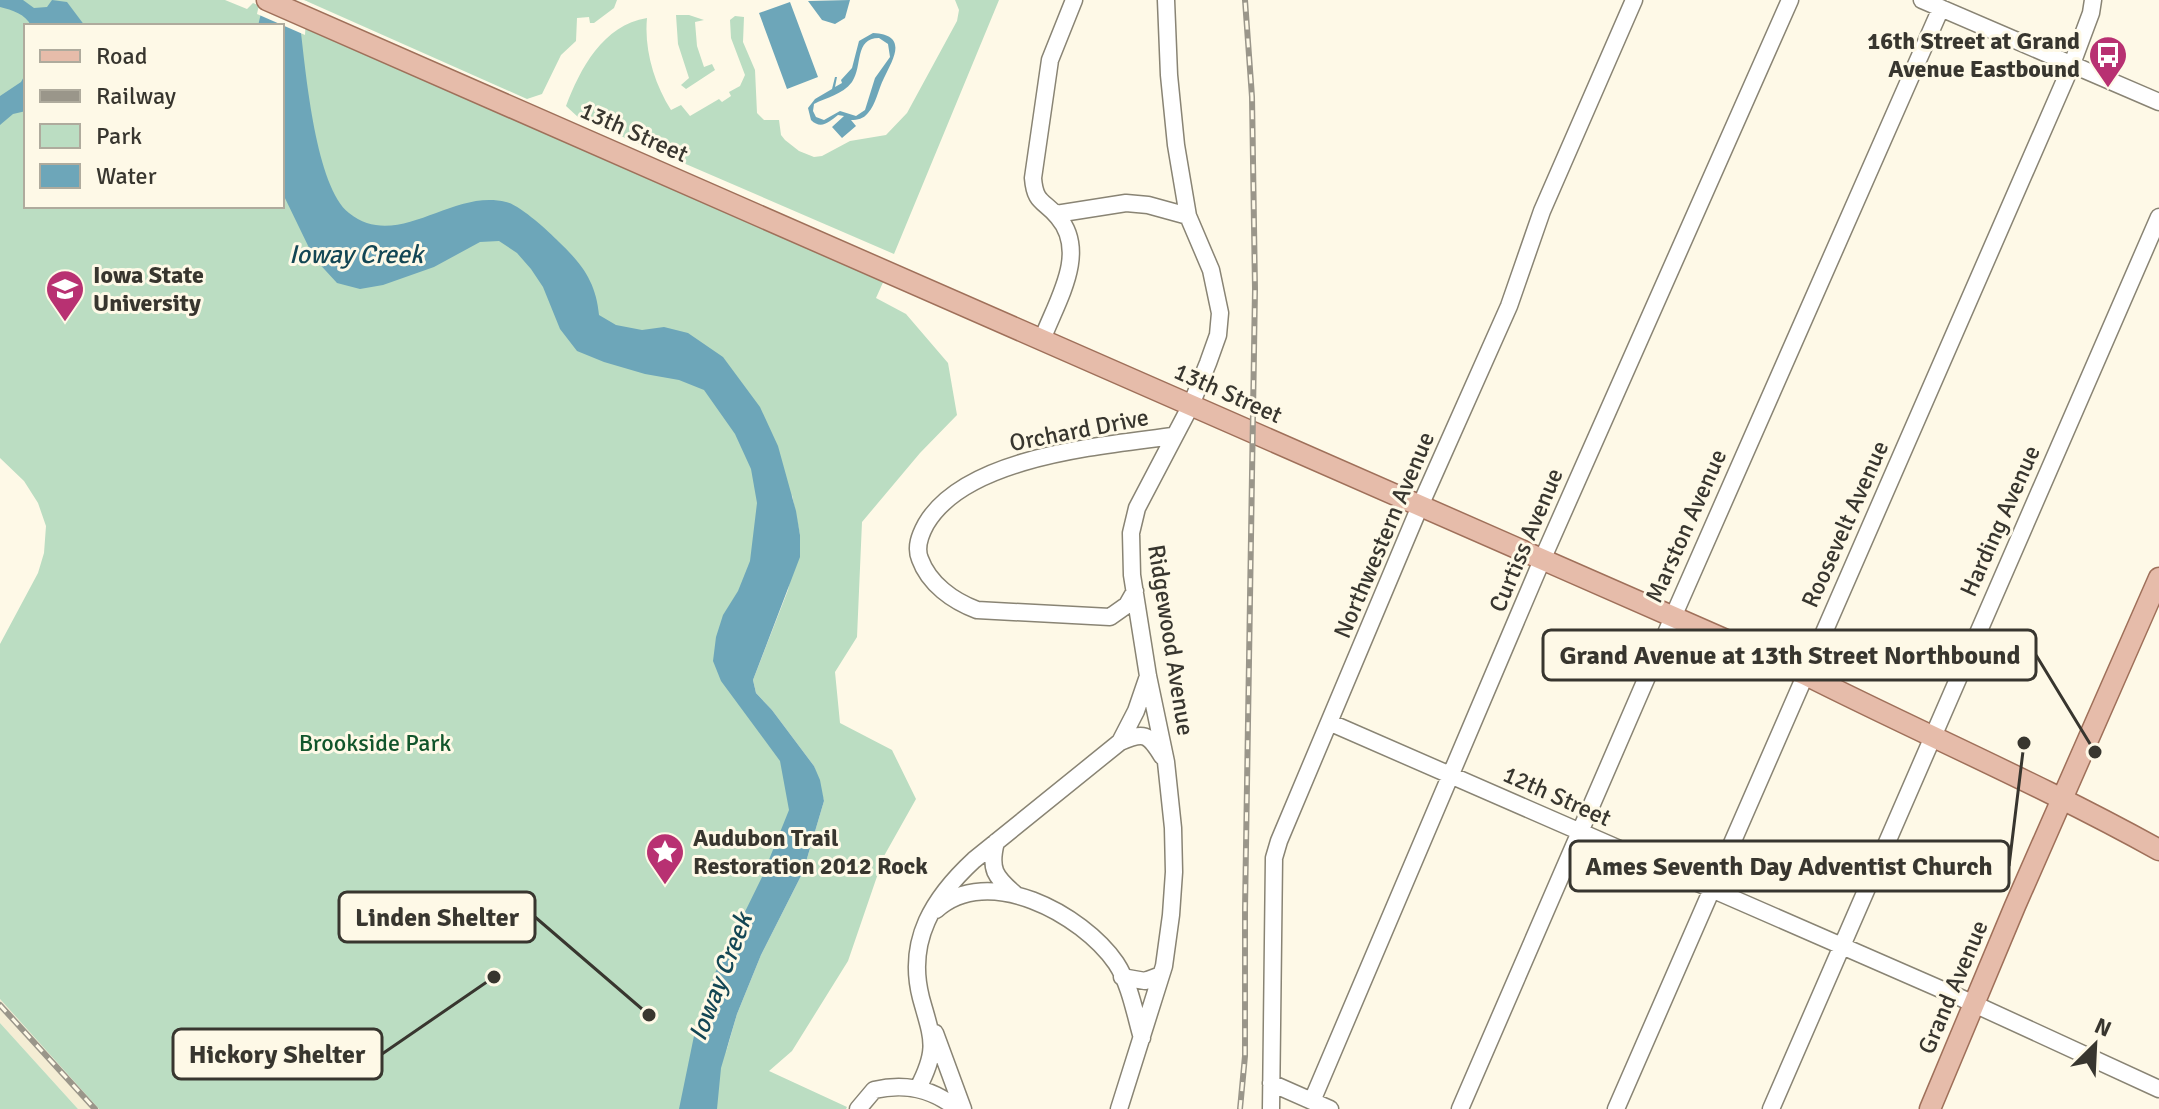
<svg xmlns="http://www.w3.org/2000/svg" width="2159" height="1109" font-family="Signika,sans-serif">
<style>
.built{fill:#f4edd4}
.green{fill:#bbddc2;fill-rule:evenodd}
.water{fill:#6da6b9;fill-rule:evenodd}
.pier{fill:#fef9e7}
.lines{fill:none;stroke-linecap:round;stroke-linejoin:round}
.minor-casing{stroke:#898474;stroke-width:19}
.major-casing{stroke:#9f705a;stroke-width:23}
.minor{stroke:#fff;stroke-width:16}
.major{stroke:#e6bcaa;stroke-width:20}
.rail-casing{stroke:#9a968a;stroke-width:6}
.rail{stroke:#fef9e7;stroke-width:3;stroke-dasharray:9;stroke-linecap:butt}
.labels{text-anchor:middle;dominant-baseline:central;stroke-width:6;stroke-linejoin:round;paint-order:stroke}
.poi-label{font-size:24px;font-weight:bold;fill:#38362f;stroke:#fef9e7;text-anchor:start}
.street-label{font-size:24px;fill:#38362f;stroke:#fef9e7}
.park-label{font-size:24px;fill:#11552b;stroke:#fef9e7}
.water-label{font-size:26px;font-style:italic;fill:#134654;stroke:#fef9e7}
.leader{fill:none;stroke:#38362f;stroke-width:3}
.callout-dot{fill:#38362f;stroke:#fef9e7;stroke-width:3}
.callout{fill:#fef9e7;stroke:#38362f;stroke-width:3}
.callout-label{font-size:26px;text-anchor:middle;font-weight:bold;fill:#38362f}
</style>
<rect width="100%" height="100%" fill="#fef9e7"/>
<path class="built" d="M0 999 99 1109H78L0 1023Z"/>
<path class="green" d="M0 0H225L247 9 253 3 885 278 876 298 906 314 948 363 957 415 920 453 862 522 857 637 835 672 840 723 892 750 916 799 884 856 848 961 792 1051 769 1071 847 1107 846 1109H99L0 999V644L38 573 44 553 46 526 38 503 24 481 0 458ZM26 26H282V206H26ZM792 495 800 535 788 590 753 680 756 693 772 710 814 766 824 801 803 872 761 955 737 1014 726 1052 750 943 810 789 733 669Z
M304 0H617L614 8 594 23H590L589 17 577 18 576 41 561 55 542 94 527 99Z
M955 0H999L894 254 579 118 566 106C580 69 603 25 647 18 644 49 654 83 671 110L681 105 690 116 719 99 722 102 731 96 729 92 740 86 745 75 731 38 730 20 735 16 744 17 743 42 755 70 757 113 764 120H779L781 135 785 140 799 151 814 157 822 156 850 141 886 135 907 113 957 21 959 10Z
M676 15H689L704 20 695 22 697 46 704 67 712 64 715 70 686 89 681 85 689 78 678 44Z
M0 1023 78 1109H0Z"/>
<path class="water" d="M0 0H23L34 8 47 7 52 0 67 2 85 26H31C26 14 12 10 0 7Z
M264 0 301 33C306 74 316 187 349 213 398 252 451 188 506 202 520 205 548 231 559 242 582 264 596 282 599 315L616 325 642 330 664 327 688 333 723 357 760 407 778 446 796 511 800 535V557L753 680 756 693 772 710 814 766 820 780 824 801 803 872 761 955 737 1014 721 1068 717 1109H679L695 1031 715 973 762 877 789 810 780 761 721 681 713 661 716 637 723 615 738 591 750 561 757 503 751 469 735 434 704 390 679 380 645 374 604 362 577 351 560 329 543 287 531 269 517 253 499 241 480 242 434 267 383 285 360 289 337 283 314 258 282 192V26H258Z
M850 0 845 18 835 24 822 20 808 1Z
M790 2 818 77 787 89 759 13Z
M873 33C909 35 893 59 884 78 878 90 876 104 868 113 863 119 858 120 851 120L856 126 842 138 832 127 844 116 838 115C829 122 821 130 811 120L808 108 815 99 832 89 835 77H837L835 87 842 83 841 80 852 68 859 41ZM879 38 888 44 890 57 875 78 865 110 856 116 840 111 824 120 816 117 813 111 814 104C827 97 842 95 852 82 863 66 854 38 879 38Z
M26 73V111L13 114 0 125V96L21 82Z"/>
<path class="pier" d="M260 0 307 1 305 35 257 14Z"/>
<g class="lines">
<defs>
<path id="minor" d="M1922 0 2159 102
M1056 214 1126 203 1148 205 1188 216
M1042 340C1056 302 1089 253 1058 217 1044 200 1035 204 1033 178L1050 60 1074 0
M1135 591 1127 605 1110 617 977 610C953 601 929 584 920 559 915 547 920 535 926 524 966 456 1102 446 1173 436
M1331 723 1961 998 2159 1089
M1120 742C1144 732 1148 733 1162 756
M996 842C989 869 995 877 1015 894
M936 910C988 863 1082 914 1116 963 1130 984 1135 1014 1142 1038
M1122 977 1145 981 1161 975
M935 1033 963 1109
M1271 1083 1330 1109
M918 1088C939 1048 932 1038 921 998 906 940 934 897 974 860L1120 742 1136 711 1148 676
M1312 1101 1542 560 1790 0
M858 1109 874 1090C905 1083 932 1088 957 1109
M1119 1109 1164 966 1171 915 1174 872 1173 828 1166 762 1148 676 1132 575 1131 533 1137 508 1191 405 1208 363 1218 335 1220 313 1211 270 1188 216 1176 145 1169 75 1166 0
M1271 1109 1274 858 1279 841 1420 506 1509 306 1542 211 1634 0
M1460 1109 1673 617 1941 8
M1616 1109 2072 64 2091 13 2093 0
M1771 1109 2159 217"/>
<path id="major" d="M267 0 1806 675C1923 734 2044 786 2159 850
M1930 1109 2015 906 2159 578"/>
</defs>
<use href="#minor" class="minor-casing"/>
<use href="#major" class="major-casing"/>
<use href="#minor" class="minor"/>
<use href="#major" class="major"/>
<defs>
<path id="rail" d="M0 1005 95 1109
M1240 1109 1245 1056V909L1255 289 1252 97 1245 0"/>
</defs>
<use href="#rail" class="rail-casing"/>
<use href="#rail" class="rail"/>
</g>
<defs>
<symbol id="bus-pin" viewBox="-11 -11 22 30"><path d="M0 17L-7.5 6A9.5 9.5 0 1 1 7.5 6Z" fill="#b83172" stroke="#fef9e7"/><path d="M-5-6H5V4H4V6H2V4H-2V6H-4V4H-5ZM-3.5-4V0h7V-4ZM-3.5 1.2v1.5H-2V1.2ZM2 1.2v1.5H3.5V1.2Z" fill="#fff"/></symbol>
<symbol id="university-pin" viewBox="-11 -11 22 30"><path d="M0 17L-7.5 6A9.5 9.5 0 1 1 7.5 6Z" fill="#b83172" stroke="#fef9e7"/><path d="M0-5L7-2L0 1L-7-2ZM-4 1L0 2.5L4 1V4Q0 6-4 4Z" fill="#fff"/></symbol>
<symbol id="sight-pin" viewBox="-11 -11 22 30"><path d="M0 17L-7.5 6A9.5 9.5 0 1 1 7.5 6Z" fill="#b83172" stroke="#fef9e7"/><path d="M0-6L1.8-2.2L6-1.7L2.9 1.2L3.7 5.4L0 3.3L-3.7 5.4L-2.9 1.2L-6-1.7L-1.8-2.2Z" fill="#fff"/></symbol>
</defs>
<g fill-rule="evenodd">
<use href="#bus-pin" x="2086" y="33" width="44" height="60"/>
<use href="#university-pin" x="43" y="267" width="44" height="60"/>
<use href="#sight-pin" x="643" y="830" width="44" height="60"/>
</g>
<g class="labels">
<g class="poi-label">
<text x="2080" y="41" text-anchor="end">16th Street at Grand<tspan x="2080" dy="28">Avenue Eastbound</tspan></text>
<text x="93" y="275">Iowa State<tspan x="93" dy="28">University</tspan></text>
<text x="693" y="838">Audubon Trail<tspan x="693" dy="28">Restoration 2012 Rock</tspan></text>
</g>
<g class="street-label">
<text transform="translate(634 132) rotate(24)">13th Street</text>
<text transform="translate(1228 393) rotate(24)">13th Street</text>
<text transform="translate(1079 430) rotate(-11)">Orchard Drive</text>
<text transform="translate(2000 521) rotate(-66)">Harding Avenue</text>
<text transform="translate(1845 524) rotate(-66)">Roosevelt Avenue</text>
<text transform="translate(1686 526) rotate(-66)">Marston Avenue</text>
<text transform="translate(1384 535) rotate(-67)">Northwestern Avenue</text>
<text transform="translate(1526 540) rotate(-67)">Curtiss Avenue</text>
<text transform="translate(1171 640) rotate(81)">Ridgewood Avenue</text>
<text transform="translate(1557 796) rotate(24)">12th Street</text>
<text transform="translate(1953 987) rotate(-67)">Grand Avenue</text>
</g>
<g class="park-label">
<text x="375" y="743">Brookside Park</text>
</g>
<g class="water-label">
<text x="356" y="255">Ioway Creek</text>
<text transform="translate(721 977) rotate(-69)">Ioway Creek</text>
</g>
</g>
<path class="leader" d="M2095 752L2036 655M2024 743L2009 866M649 1015L535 917M494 977L382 1054"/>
<g class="callout-dot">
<circle cx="2095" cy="752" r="8"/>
<circle cx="2024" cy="743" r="8"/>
<circle cx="649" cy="1015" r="8"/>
<circle cx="494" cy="977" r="8"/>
</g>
<g class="callout">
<rect x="1543" y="630" width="493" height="50" rx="8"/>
<rect x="1570" y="841" width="439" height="50" rx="8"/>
<rect x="339" y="892" width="196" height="50" rx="8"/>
<rect x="173" y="1029" width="209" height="50" rx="8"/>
</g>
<g class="callout-label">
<text x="1790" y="664">Grand Avenue at 13th Street Northbound</text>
<text x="1789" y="875">Ames Seventh Day Adventist Church</text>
<text x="437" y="926">Linden Shelter</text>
<text x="277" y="1063">Hickory Shelter</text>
</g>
<rect x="24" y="24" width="260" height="184" fill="#fef9e7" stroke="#afab9d" stroke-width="2"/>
<rect x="40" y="50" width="40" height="12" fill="#e6bcaa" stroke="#afab9d" stroke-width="2"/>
<text x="96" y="64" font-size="24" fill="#38362f">Road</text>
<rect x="40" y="90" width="40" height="12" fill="#9a968a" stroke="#afab9d" stroke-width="2"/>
<text x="96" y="104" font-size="24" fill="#38362f">Railway</text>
<rect x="40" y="124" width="40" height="24" fill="#bbddc2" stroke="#afab9d" stroke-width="2"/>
<text x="96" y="144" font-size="24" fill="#38362f">Park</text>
<rect x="40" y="164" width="40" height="24" fill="#6da6b9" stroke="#afab9d" stroke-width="2"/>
<text x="96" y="184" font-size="24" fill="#38362f">Water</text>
<g transform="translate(2095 1045) rotate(24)" stroke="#fef9e7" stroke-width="6" paint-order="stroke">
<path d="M0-6L14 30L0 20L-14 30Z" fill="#38362f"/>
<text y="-12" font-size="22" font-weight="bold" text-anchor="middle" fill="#38362f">N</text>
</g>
</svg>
